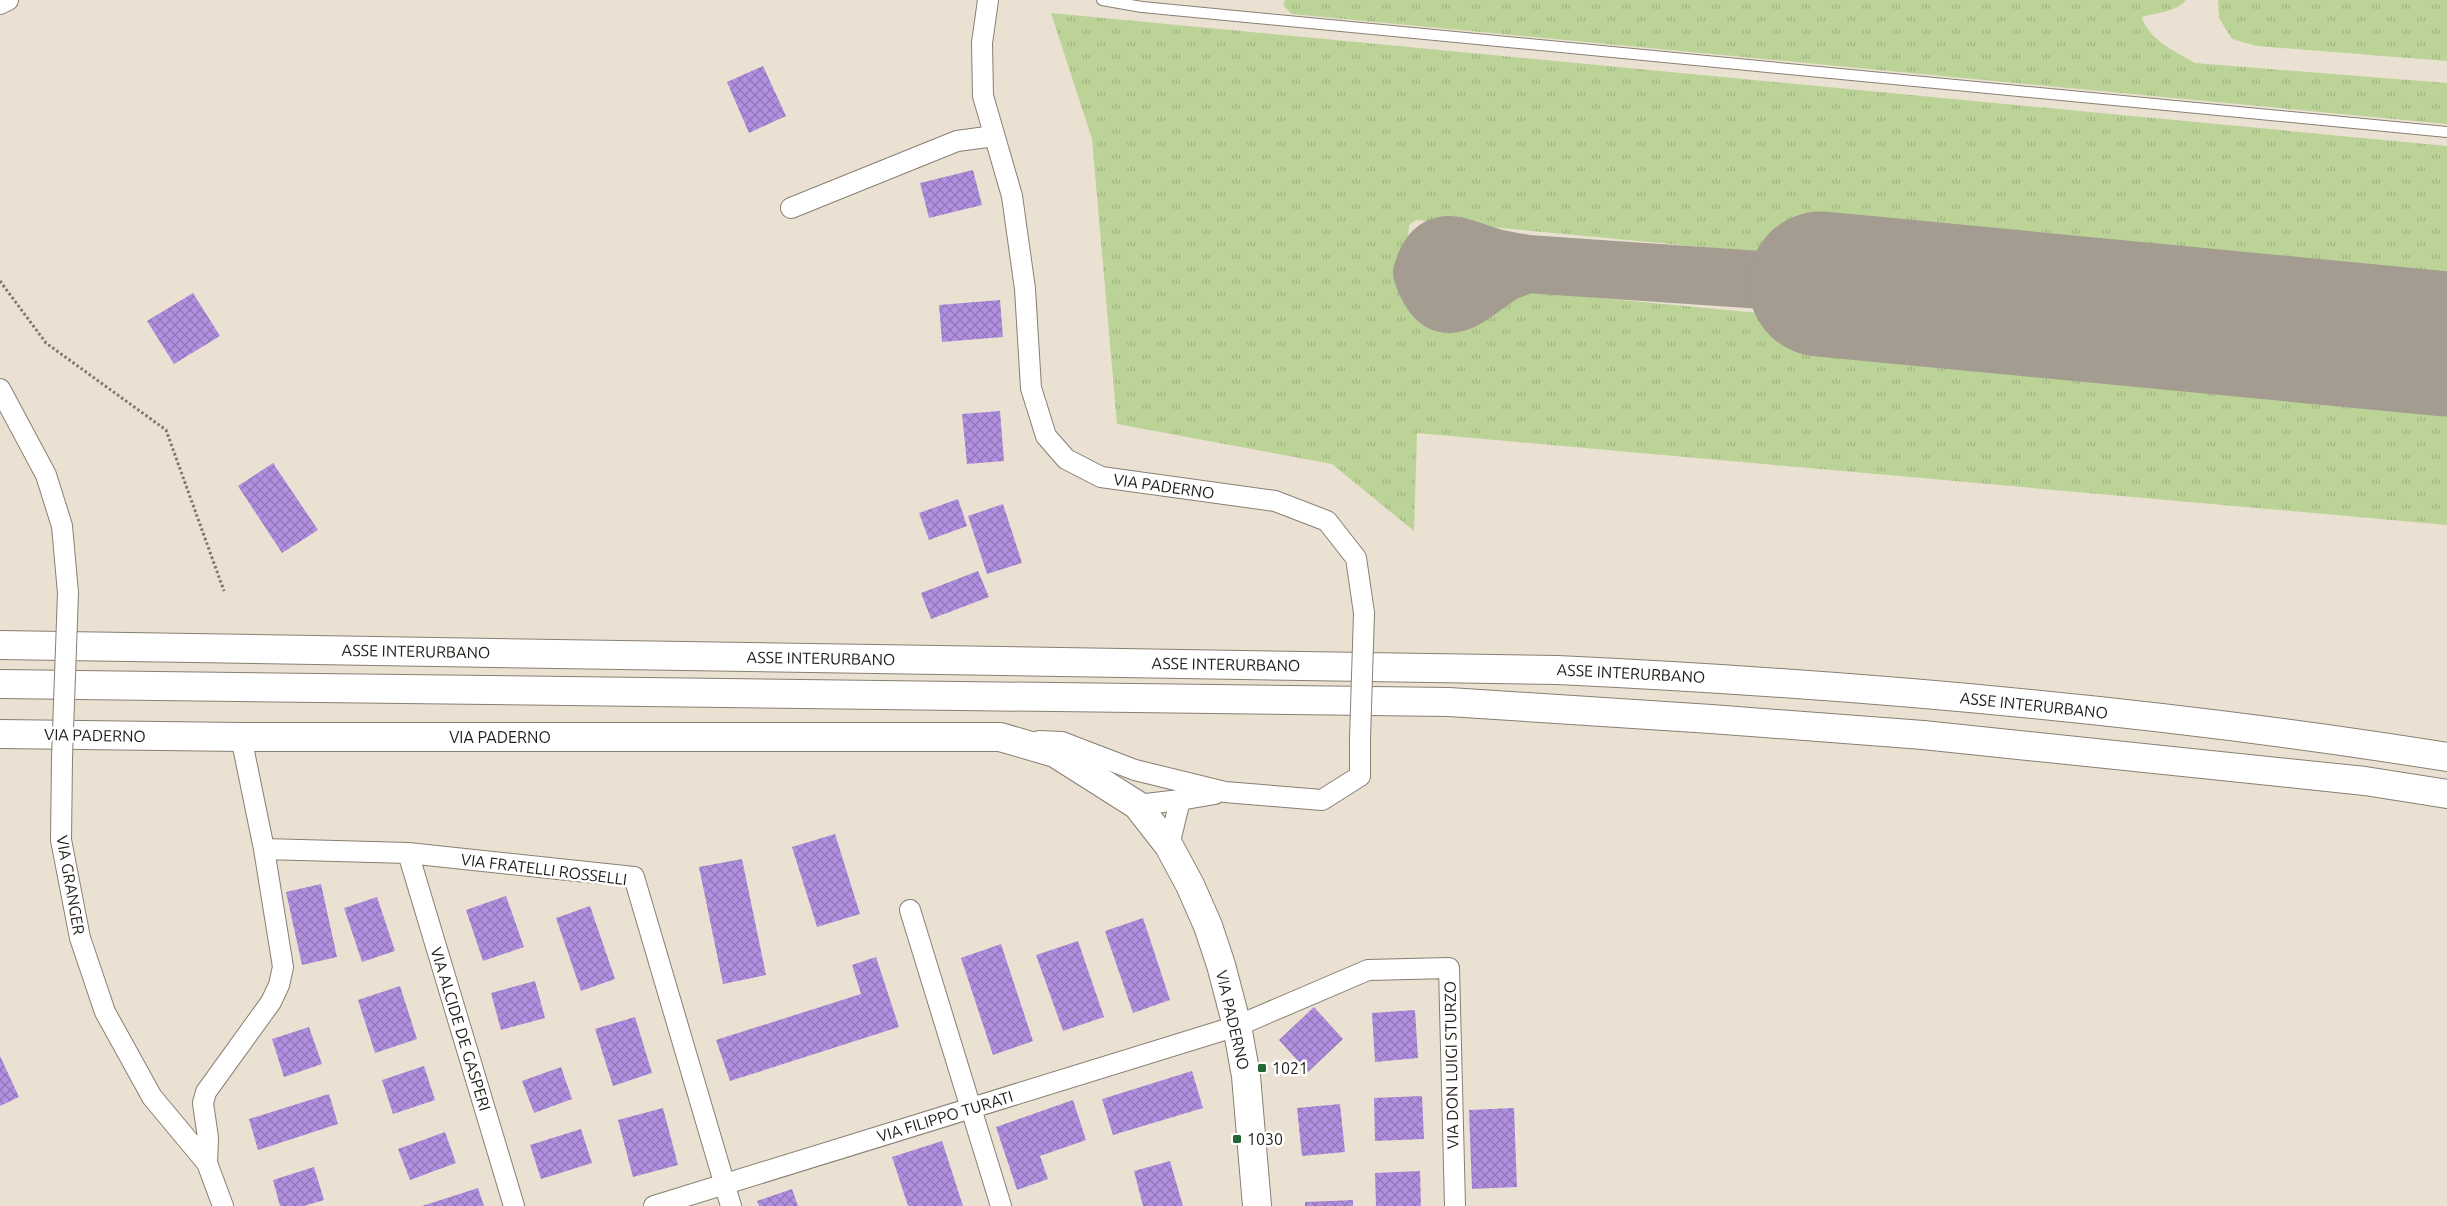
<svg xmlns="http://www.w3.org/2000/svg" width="2447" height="1206" font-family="Ubuntu,sans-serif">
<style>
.grass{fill:url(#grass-tufts)}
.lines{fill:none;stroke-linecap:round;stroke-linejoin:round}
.taxiway{stroke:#a49c91;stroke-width:58}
.runway{stroke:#a49c91;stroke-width:145}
.building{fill:url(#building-cross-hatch)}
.lane-casing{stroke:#887f72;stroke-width:12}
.street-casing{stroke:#887f72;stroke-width:22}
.secondary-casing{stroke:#887f72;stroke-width:30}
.highway-casing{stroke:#887f72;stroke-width:30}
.path{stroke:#7e776e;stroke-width:3;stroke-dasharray:2.5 2.5;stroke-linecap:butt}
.lane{stroke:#fff;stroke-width:10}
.street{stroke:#fff;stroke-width:20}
.secondary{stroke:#fff;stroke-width:28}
.highway{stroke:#fff;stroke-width:28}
.street-bridge-casing{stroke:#887f72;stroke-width:22;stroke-linecap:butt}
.street-bridge{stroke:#fff;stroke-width:20}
.poi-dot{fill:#226834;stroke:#fff;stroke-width:2}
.labels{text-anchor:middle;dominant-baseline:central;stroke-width:5;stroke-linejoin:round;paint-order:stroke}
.street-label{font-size:16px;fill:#1f1c17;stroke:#fff}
.poi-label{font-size:16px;fill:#1f1c17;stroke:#fff;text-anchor:start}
</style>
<defs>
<pattern id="grass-tufts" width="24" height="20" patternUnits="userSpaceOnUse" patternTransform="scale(1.25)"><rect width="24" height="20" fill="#bbd396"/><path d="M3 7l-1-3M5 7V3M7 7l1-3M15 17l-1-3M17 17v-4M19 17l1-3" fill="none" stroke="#a0b581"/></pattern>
<pattern id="building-cross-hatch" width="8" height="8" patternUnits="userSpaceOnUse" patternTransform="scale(1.25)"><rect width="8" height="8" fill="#b290e1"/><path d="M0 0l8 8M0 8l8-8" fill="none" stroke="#9075b5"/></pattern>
</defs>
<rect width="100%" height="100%" fill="#ebe1d2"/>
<path class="grass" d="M1285 0H2186C2177 12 2155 13 2142 17 2148 40 2177 52 2195 63L2447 83V124L1292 14 1283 5Z
M2218 0H2447V61L2257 46 2232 39 2219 18Z
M1051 13 2447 146V317L1416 220 1409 225C1408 246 1403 274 1410 294 1412 301 1418 313 1423 317 1440 330 1466 335 1483 320 1491 313 1497 300 1503 292L1516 290 2447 378V525L1417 433 1414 531 1332 464 1117 424 1092 139Z"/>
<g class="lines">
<path class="taxiway" d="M1527 264C1519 267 1509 270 1502 274 1472 292 1442 332 1422 273 1435 228 1461 249 1492 257 1504 260 1516 262 1527 264L1821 284"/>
<path class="runway" d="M1821 284 2447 344"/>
</g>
<path class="building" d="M763 66 786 116 749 133 727 82Z
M973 170 982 205 929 218 920 183Z
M193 293 220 336 174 364 147 321Z
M1000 300 1003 337 942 342 939 305Z
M1000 411 1004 461 967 464 962 414Z
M273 463 318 530 282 553 238 486Z
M958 499 967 526 929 540 919 513Z
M1003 504 1022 563 987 574 968 516Z
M978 571 989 597 931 619 921 593Z
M835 834 860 914 817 927 792 847Z
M742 859 766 975 723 984 699 867Z
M321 884 337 957 302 965 286 892Z
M506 896 524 947 483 961 466 910Z
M377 897 395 951 362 962 344 908Z
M590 906 615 979 581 991 556 918Z
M1143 918 1170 1000 1133 1013 1105 931Z
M1078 941 1104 1017 1063 1031 1036 955Z
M1001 944 1033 1041 993 1055 961 958Z
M876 957 899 1027 730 1081 716 1040 861 994 852 965Z
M535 981 545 1018 501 1030 491 993Z
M400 986 417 1039 375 1053 358 1000Z
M1314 1007 1343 1039 1308 1072 1279 1040Z
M1415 1010 1418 1058 1375 1062 1372 1013Z
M635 1017 652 1073 613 1086 595 1029Z
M309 1027 322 1064 284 1077 272 1039Z
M0 1056 19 1097 0 1106Z
M424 1066 435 1100 393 1114 382 1080Z
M561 1067 572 1099 534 1113 522 1081Z
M1192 1071 1203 1108 1113 1135 1102 1099Z
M329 1094 338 1124 258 1150 249 1119Z
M1422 1096 1424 1139 1375 1141 1374 1098Z
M1073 1100 1086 1140 1040 1156 1048 1179 1017 1190 996 1127Z
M1340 1104 1345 1152 1302 1156 1297 1108Z
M663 1108 678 1165 633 1177 618 1120Z
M1514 1108 1517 1187 1472 1189 1469 1110Z
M581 1129 592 1163 541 1179 530 1145Z
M445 1132 456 1163 410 1180 398 1149Z
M942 1141 963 1206H908L892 1157Z
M1170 1161 1183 1206H1143L1134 1171Z
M314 1167 324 1200 304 1206H280L273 1180Z
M1420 1171 1421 1206H1376L1375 1173Z
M478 1188 484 1206H422Z
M792 1189 798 1206H759L757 1201Z
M1353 1200V1206H1305V1202Z"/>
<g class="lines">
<defs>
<path id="lane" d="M1102 0 1142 7 2447 132"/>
<path id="street" d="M988 0 982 43 983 96 1012 196 1025 289 1031 388 1046 436 1066 459 1101 477 1275 501 1327 521 1356 558 1364 613
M0 4 8 0
M791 208 957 141 994 136
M0 389 46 475 62 526 68 593
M1039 741 1062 742 1135 770 1225 792 1322 800 1360 776V739
M62 758 61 840 80 938 105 1012 152 1097 207 1163 223 1206
M1137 805 1180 800
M1169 846 1180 800 1215 794
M264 849 408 853 634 877 731 1206
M408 853 514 1206
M910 910 1001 1206
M207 1163 208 1138 203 1103 206 1092 271 1002 279 985 283 967 264 849 241 737
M654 1206 1237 1026 1368 970 1449 968 1455 1206"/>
<path id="secondary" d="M0 734 241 737H1000L1055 753 1137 805 1169 846 1190 885 1208 926 1221 965 1237 1026 1246 1076 1257 1206"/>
<path id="highway" d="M0 645 1557 670C1855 684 2153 710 2447 757
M0 684 1449 702 1711 719 1923 735 2365 781 2447 794"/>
</defs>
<use href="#lane" class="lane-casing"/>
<use href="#street" class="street-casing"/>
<use href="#secondary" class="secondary-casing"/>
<use href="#highway" class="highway-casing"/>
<path class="path" d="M0 281 46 343 166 430 224 591"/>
<use href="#lane" class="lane"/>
<use href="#street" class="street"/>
<use href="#secondary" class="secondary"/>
<use href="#highway" class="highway"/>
<defs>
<path id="street-bridge" d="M1360 739 1364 613
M62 758 68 593"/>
</defs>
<use href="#street-bridge" class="street-bridge-casing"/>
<use href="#street-bridge" class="street-bridge"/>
</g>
<g class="poi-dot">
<rect x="1257" y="1063" width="10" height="10" rx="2.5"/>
<rect x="1232" y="1134" width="10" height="10" rx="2.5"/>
</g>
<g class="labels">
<g class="street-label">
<text transform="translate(1164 486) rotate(8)">VIA PADERNO</text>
<text transform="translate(416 651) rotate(1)">ASSE INTERURBANO</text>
<text transform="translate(821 658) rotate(1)">ASSE INTERURBANO</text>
<text transform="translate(1226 664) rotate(1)">ASSE INTERURBANO</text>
<text transform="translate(1631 673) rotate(3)">ASSE INTERURBANO</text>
<text transform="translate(2034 705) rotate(6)">ASSE INTERURBANO</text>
<text transform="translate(95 735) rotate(1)">VIA PADERNO</text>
<text x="500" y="737">VIA PADERNO</text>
<text transform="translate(544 869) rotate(7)">VIA FRATELLI ROSSELLI</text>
<text transform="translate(71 885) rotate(80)">VIA GRANGER</text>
<text transform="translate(1233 1020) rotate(77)">VIA PADERNO</text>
<text transform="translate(461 1029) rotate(73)">VIA ALCIDE DE GASPERI</text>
<text transform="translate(1451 1065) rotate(-91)">VIA DON LUIGI STURZO</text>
<text transform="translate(945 1116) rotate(-17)">VIA FILIPPO TURATI</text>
</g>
<g class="poi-label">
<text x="1272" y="1068">1021</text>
<text x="1247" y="1139">1030</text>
</g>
</g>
</svg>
